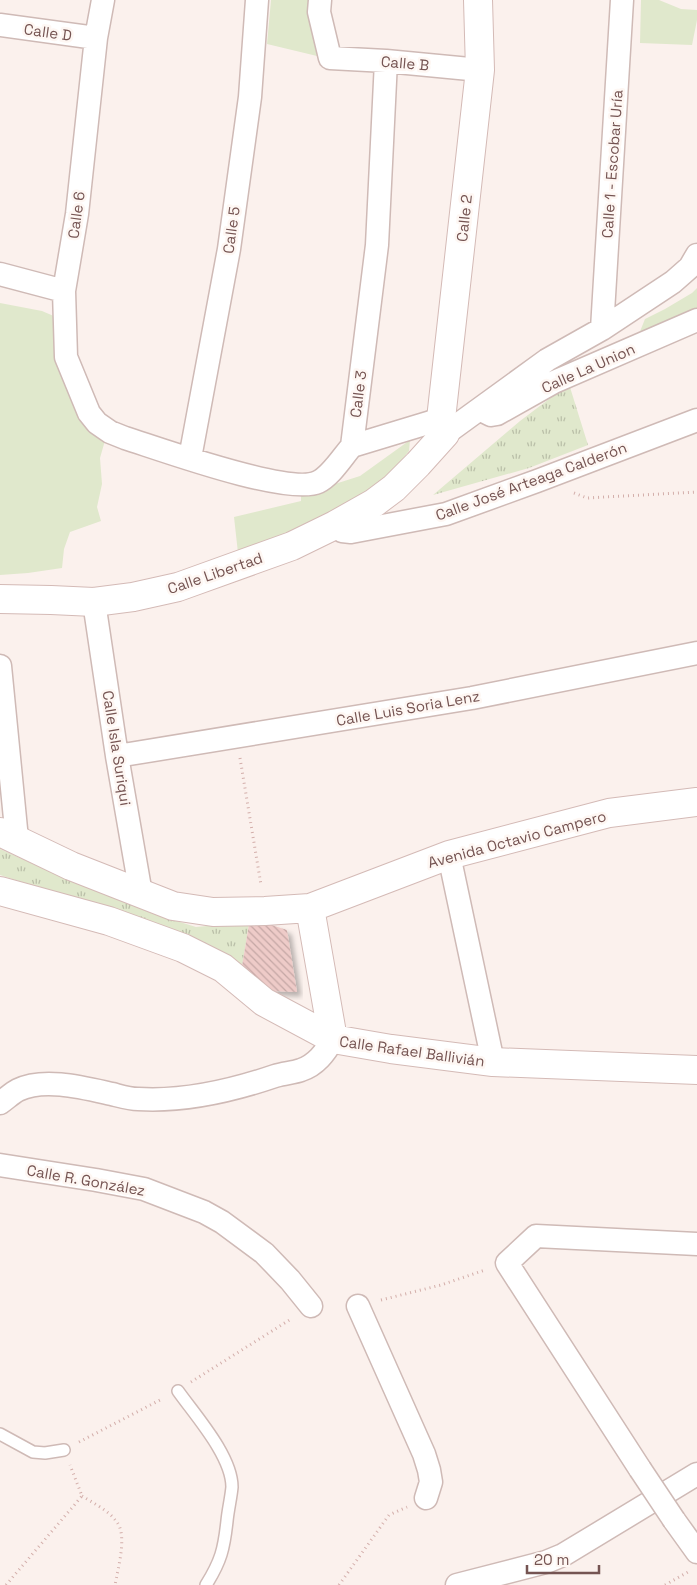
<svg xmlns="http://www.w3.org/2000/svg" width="697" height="1585" font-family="'Space Grotesk',sans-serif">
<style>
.grass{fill:#e0e8cc}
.park{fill:url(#park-tufts)}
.building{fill:url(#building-back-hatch);filter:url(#shadow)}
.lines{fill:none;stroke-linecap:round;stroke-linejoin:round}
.lane-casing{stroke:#cfbab6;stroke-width:14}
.street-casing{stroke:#cfbab6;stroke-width:25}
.secondary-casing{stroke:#d4bab6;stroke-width:30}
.path{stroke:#d3aeaa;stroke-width:3;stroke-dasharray:1 4;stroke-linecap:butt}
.lane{stroke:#fff;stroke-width:11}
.street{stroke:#fff;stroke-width:22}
.secondary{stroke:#fff;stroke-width:28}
.street-bridge-casing{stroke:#cfbab6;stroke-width:25;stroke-linecap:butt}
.street-bridge{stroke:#fff;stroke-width:22}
.labels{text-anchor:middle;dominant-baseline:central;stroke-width:5;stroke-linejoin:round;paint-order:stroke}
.street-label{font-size:15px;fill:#755452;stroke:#fef7f3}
</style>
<defs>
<pattern id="park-tufts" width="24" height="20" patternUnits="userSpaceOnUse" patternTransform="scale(1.25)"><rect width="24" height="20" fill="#e0e8cc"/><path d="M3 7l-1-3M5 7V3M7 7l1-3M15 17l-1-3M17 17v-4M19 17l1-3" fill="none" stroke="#babfa8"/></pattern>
<pattern id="building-back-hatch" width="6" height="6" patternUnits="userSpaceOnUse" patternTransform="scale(1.25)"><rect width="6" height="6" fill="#eecbc8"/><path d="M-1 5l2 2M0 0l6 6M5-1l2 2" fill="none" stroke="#c5a7a5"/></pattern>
<filter id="shadow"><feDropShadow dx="4.5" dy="4.5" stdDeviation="2.5" flood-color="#0004"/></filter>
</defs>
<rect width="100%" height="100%" fill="#fbf1ed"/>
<path class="grass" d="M271 0H310V24L317 56 267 44Z
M641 0H659L681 9 697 10V20L692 45 640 43Z
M697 288V312L637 339 645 319 665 309 692 293Z
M0 303 42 311 63 320 108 430 100 458 102 484 97 507 101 521 70 532 64 549 62 568 28 573 0 575Z
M410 440 409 451 389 476 344 515 238 553 234 517 301 501V487L316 490 360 476Z"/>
<path class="park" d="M569 384 588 445 529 468 433 495 520 421Z
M0 849 49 871 151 913 196 927 228 924 250 918 242 966 175 935 133 918 0 875Z"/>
<path class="building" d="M250 918 287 930 297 992 271 991 242 966Z"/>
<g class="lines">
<defs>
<path id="lane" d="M178 1391C195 1415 232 1456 232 1487 231 1498 228 1510 227 1521 224 1549 221 1561 206 1585
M0 1434 33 1452 45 1453 64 1450"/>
<path id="street" d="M103 0 96 38 77 214 64 291 66 357 89 413 97 423 110 432 125 438C160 449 289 496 318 482 331 476 343 456 352 446L377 245 386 61
M320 0 319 12 330 58 386 61 480 70
M0 25 96 38
M0 274 64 291
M602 329 622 0
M485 412 491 415 497 414 554 382 697 320
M445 434 547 360 602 329 673 282 690 267 697 255
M352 446 441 419
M190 458 229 249 250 97 257 0
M335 525 342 531 351 532 446 514 537 481 697 420
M94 602 117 756 141 894
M0 666 17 839
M117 756 472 698 697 653
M449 855 493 1062
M0 1103C6 1099 12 1093 18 1090 44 1077 85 1088 112 1094 120 1096 129 1099 138 1099 185 1102 231 1091 275 1076 284 1073 293 1073 301 1070 316 1065 325 1053 333 1039
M0 1165 96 1180 144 1189 204 1212 222 1222 264 1253 290 1280 311 1306
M358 1306 424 1454 429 1470 431 1482 426 1498
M640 1469 507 1263 536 1236 697 1244
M674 1520 697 1552
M457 1585 546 1562 563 1555 697 1474"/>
<path id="secondary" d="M0 599 51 600 94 602 133 597 178 587 292 546 335 525 374 503 394 488 418 464 445 434 441 419 480 70 478 0
M0 832 71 866 173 906 213 912 265 911 310 908 449 855 609 813 697 802
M0 891 109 921 183 948 223 968 264 1002 333 1039 391 1049 493 1062 697 1070
M310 908 333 1039"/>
</defs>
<use href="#lane" class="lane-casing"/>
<use href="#street" class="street-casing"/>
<use href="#secondary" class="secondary-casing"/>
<path class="path" d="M574 493 587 498 697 492
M240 758 261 885
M381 1300 441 1285 485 1270
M191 1382 291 1319
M79 1442 162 1399
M82 1496C93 1503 108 1510 116 1521 128 1534 118 1568 115 1585
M6 1585 82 1496 70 1465
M339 1585 389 1515 407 1507
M665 1585 688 1572"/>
<use href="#lane" class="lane"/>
<use href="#street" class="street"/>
<use href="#secondary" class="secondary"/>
<defs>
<path id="street-bridge" d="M640 1469 674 1520"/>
</defs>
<use href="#street-bridge" class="street-bridge-casing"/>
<use href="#street-bridge" class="street-bridge"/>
</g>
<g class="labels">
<g class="street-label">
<text transform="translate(48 32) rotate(8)">Calle D</text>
<text transform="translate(405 63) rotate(5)">Calle B</text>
<text transform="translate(612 164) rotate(-86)">Calle 1 - Escobar Uría</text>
<text transform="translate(76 215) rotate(-82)">Calle 6</text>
<text transform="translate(464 218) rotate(-84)">Calle 2</text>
<text transform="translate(231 230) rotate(-82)">Calle 5</text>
<text transform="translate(588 368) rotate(-24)">Calle La Union</text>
<text transform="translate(358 394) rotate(-83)">Calle 3</text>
<text transform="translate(531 481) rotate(-20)">Calle José Arteaga Calderón</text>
<text transform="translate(215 573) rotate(-19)">Calle Libertad</text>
<text transform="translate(408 708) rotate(-10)">Calle Luis Soria Lenz</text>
<text transform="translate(117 748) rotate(81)">Calle Isla Suriqui</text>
<text transform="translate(517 839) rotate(-15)">Avenida Octavio Campero</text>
<text transform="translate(412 1051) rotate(8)">Calle Rafael Ballivián</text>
<text transform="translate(86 1180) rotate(10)">Calle R. González</text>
</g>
</g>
<path d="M527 1565v8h72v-8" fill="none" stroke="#755452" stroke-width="2.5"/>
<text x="534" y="1565" font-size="15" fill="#755452" stroke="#fef7f3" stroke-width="4" paint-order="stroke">20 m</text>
</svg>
